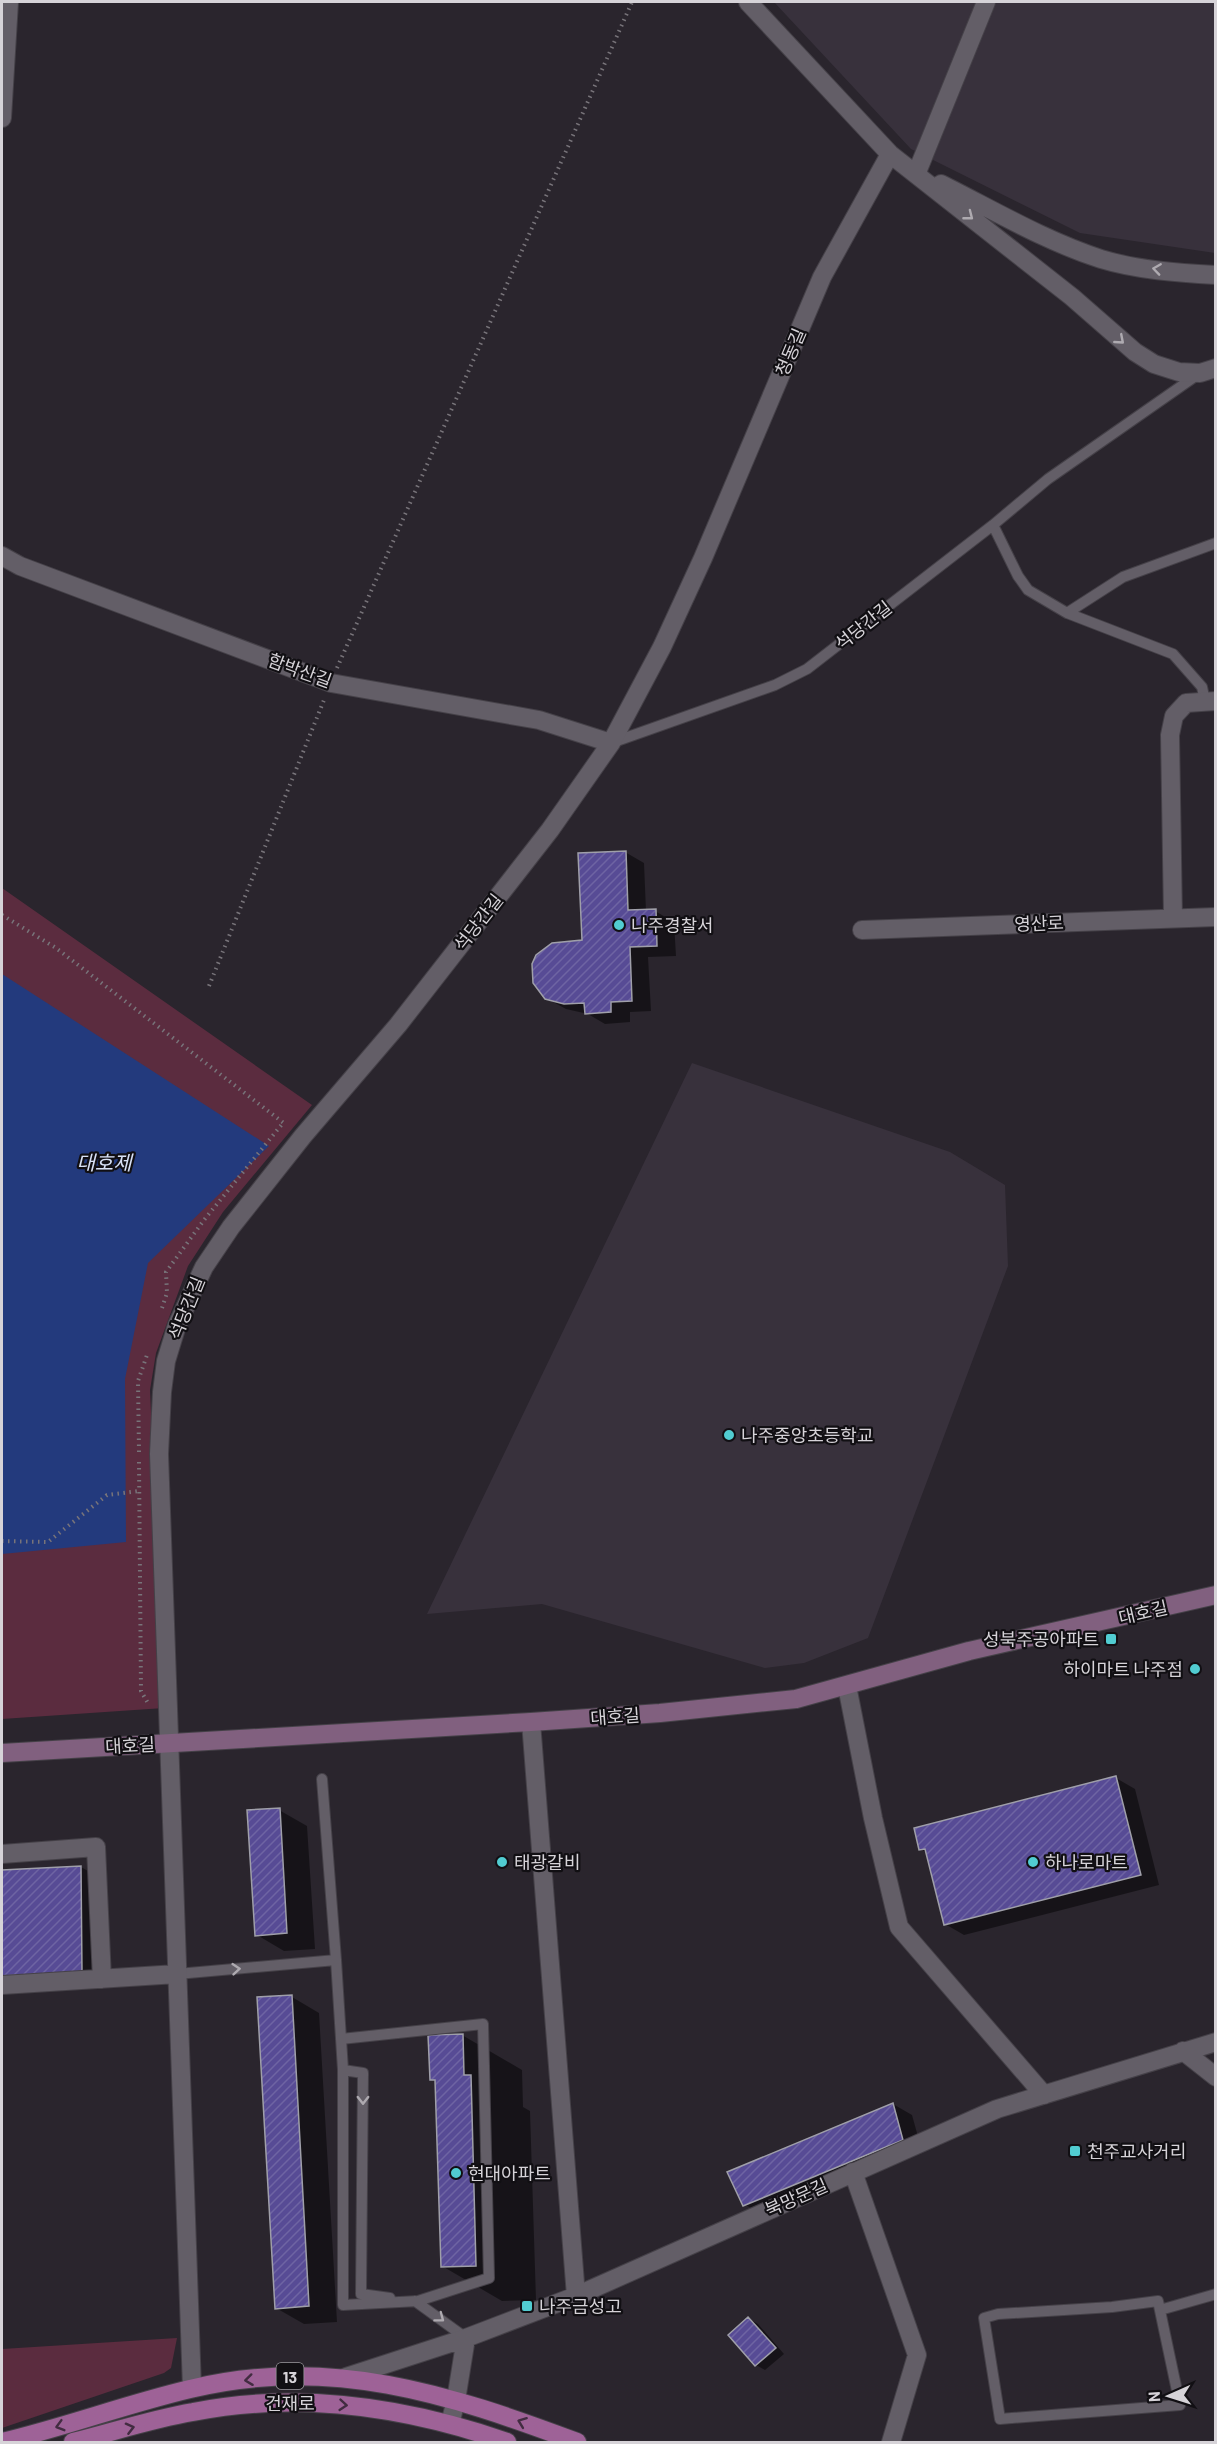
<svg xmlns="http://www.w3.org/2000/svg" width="1217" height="2444" font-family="Barlow,'Noto Sans KR',sans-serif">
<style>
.built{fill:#38313c}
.green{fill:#5b2c3f}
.water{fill:#233a7d}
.shadow{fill:#0007}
.building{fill:url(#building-hatch);stroke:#9f9fa9;stroke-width:1.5}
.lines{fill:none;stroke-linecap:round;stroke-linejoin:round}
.lane-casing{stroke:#454148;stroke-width:12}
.street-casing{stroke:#454148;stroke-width:20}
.secondary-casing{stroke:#454148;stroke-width:20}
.primary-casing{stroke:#454148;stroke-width:20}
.path{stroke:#78747a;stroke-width:4;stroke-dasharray:1.5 4.5;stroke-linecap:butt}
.lane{stroke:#635e67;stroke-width:10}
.street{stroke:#635e67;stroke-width:18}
.secondary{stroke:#81607f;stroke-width:18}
.primary{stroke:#9e6297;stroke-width:18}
.oneway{stroke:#aeaab0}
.oneway2{stroke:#422c41}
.poi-dot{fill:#51ccd1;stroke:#110f13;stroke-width:2}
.labels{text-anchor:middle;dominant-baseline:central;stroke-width:4.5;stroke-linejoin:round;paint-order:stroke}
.shield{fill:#110f13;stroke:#9b989d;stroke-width:1.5}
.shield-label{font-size:16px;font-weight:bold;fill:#d6d3d8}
.street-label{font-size:18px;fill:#d6d3d8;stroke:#110f13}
.poi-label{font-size:18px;fill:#d6d3d8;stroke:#110f13;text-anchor:start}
.water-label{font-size:20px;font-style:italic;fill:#d8e1f6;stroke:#110f13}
</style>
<defs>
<pattern id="building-hatch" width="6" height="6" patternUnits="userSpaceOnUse" patternTransform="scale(1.5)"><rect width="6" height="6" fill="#574b95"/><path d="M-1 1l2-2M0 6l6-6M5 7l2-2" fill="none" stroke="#6e64a3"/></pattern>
</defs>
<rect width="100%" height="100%" fill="#2a252d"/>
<path class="built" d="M774 2H1215V253L1080 233 911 149Z
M692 1063 950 1152 1005 1185 1008 1266 868 1638 804 1663 765 1668 542 1604 427 1614Z"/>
<path class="green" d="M2 888 312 1105 223 1212 188 1266 156 1353 150 1390 164 1708 2 1719Z
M177 2338 171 2368 164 2373 2 2428V2349Z"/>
<path class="water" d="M2 974 269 1146 148 1263 125 1379 126 1542 2 1554Z"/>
<path class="shadow" d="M625 852 644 863 646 911H655L674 922 676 956 648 957 651 1011 630 1012V1022L605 1024 588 1014 566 1009 546 998 534 964 544 949 562 942 583 941Z
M1116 1778 1135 1789 1159 1885 964 1935 945 1924 927 1853 921 1849Z
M279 1810 307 1826 315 1949 284 1951 257 1935Z
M81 1867 95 1875 96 1979 2 1985V1872Z
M292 1997 319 2013 337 2322 304 2324 276 2308Z
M462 2035 522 2070 523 2107 530 2111 536 2300 502 2301 442 2266 436 2082 431 2079Z
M893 2104 912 2115 922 2151 763 2215 744 2204Z
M749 2319 758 2324 784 2354 765 2370 756 2365 730 2335Z"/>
<path class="building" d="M626 851 628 910 656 909 657 946 630 947 632 1001 611 1002V1012L585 1014 584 1003 564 1004 545 999 533 983 532 964 536 955 552 943 582 940 578 853Z
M1116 1776 1141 1875 944 1925 925 1849 919 1850 914 1828Z
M280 1808 287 1933 255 1936 247 1810Z
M81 1866 82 1972 2 1976V1870Z
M292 1995 309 2306 275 2309 257 1997Z
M463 2034 464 2075H471L476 2266 441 2267 435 2080H430L428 2035Z
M893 2103 903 2140 743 2206 727 2172Z
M748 2317 776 2348 755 2366 728 2335Z"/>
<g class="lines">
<defs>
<path id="lane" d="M993 525 1018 576 1028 590 1067 613
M1205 701 1202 687 1173 654 1067 613 1123 577 1216 543
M611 743 775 685 807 669 993 525 1048 479 1200 373
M322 1779 336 1960
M177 1974 336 1960 343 2070 363 2073 361 2294 390 2298
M341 2039 483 2024 489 2278 418 2301 343 2305V2070
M415 2301 466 2338
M1158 2301 1180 2405 1000 2419 984 2318 998 2314 1112 2307Z
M1160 2310 1216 2294"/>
<path id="street" d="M748 2 890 154 1072 297 1135 352 1154 364 1179 372 1200 373 1216 368
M2 118 9 2
M917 172 986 2
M941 184C993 210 1045 241 1101 259 1137 270 1178 273 1216 275
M2 556 20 566 331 683 539 720 611 743
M1173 918 1170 735 1174 716 1186 703 1216 701
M862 930 1216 917
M847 1686 873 1818 899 1927 1044 2095
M531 1722 576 2296
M2 1854 96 1847 102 1979
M2 1985 177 1974
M1183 2051 1216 2077
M853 2172 917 2355 891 2442
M346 2377 466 2338
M192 2388 159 1454 162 1392 166 1361 177 1325 204 1267 231 1227 303 1136 398 1025 550 830 611 743 662 647 703 558 822 277 890 154
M450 2424 456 2400 466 2338 576 2296 997 2109 1216 2042"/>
<path id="secondary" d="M2 1753 531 1722 660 1713 796 1699 969 1651 1216 1595"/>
<path id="primary" d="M2 2442C65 2427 127 2404 190 2389 329 2355 449 2394 577 2442
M73 2442C113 2432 152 2419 193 2412 299 2391 406 2407 507 2442"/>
</defs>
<use href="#lane" class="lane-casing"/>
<use href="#street" class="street-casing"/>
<use href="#secondary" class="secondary-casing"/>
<use href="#primary" class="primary-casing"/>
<path class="path" d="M337 668 632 2
M2 915 56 948 285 1124
M209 986 324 700
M162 1308 167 1293 166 1272 204 1220 283 1123
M139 1452 138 1381 147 1355
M139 1462 141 1691 149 1705
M2 1541 48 1542 107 1495 139 1491"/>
<use href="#lane" class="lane"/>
<use href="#street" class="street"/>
<use href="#secondary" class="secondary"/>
<use href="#primary" class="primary"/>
</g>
<defs><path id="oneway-chevron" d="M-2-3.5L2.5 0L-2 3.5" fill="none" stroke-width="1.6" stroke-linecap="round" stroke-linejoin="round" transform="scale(1.5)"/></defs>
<g class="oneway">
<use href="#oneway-chevron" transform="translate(969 216) rotate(38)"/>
<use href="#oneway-chevron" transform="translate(1157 269) rotate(-172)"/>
<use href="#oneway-chevron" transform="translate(1120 340) rotate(41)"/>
<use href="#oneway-chevron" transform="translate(236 1969) rotate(-5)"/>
<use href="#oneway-chevron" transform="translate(363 2100) rotate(90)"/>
<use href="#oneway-chevron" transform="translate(440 2318) rotate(37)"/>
</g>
<g class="oneway2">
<use href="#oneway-chevron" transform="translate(249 2380) rotate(173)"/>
<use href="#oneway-chevron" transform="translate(343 2405) rotate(5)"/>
<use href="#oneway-chevron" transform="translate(522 2422) rotate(-159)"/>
<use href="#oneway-chevron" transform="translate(60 2426) rotate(164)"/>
<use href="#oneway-chevron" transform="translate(130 2428) rotate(-14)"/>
</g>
<g class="poi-dot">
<circle cx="619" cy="925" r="6"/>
<circle cx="729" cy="1435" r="6"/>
<rect x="1105" y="1633" width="12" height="12" rx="3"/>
<circle cx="1195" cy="1669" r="6"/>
<circle cx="502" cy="1862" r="6"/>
<circle cx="1033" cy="1862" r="6"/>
<rect x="1069" y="2145" width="12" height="12" rx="3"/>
<circle cx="456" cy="2173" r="6"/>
<rect x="521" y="2300" width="12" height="12" rx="3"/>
</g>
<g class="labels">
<rect class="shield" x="276.5" y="2363" width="27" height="26" rx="4.5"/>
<g class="shield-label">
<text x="290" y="2376">13</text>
</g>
<g class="street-label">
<text transform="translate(790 352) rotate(-67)">청동길</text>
<text transform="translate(863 625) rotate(-38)">석당간길</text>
<text transform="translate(300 670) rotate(20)">함박산길</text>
<text transform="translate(478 922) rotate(-52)">석당간길</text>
<text transform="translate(1039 923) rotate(-2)">영산로</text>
<text transform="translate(186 1308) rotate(-68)">석당간길</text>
<text transform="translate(1143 1612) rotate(-13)">대호길</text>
<text transform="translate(615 1716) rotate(-4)">대호길</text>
<text transform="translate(130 1745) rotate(-3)">대호길</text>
<text transform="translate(796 2197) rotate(-24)">북망문길</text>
<text x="290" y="2403">건재로</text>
</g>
<g class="poi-label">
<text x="631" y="925">나주경찰서</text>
<text x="741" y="1435">나주중앙초등학교</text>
<text x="1099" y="1639" text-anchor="end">성북주공아파트</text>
<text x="1183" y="1669" text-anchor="end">하이마트 나주점</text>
<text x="514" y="1862">태광갈비</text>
<text x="1045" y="1862">하나로마트</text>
<text x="1087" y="2151">천주교사거리</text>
<text x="468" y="2173">현대아파트</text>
<text x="539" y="2306">나주금성고</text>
</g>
<g class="water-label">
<text x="104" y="1162">대호제</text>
</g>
</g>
<rect width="1217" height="2444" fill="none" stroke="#d6d3d8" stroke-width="6"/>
<g transform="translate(1169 2396) rotate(267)" stroke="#110f13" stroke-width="4.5" paint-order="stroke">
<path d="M0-4.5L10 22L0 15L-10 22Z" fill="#d6d3d8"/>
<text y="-9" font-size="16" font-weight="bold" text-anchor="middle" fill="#d6d3d8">N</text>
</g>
</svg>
